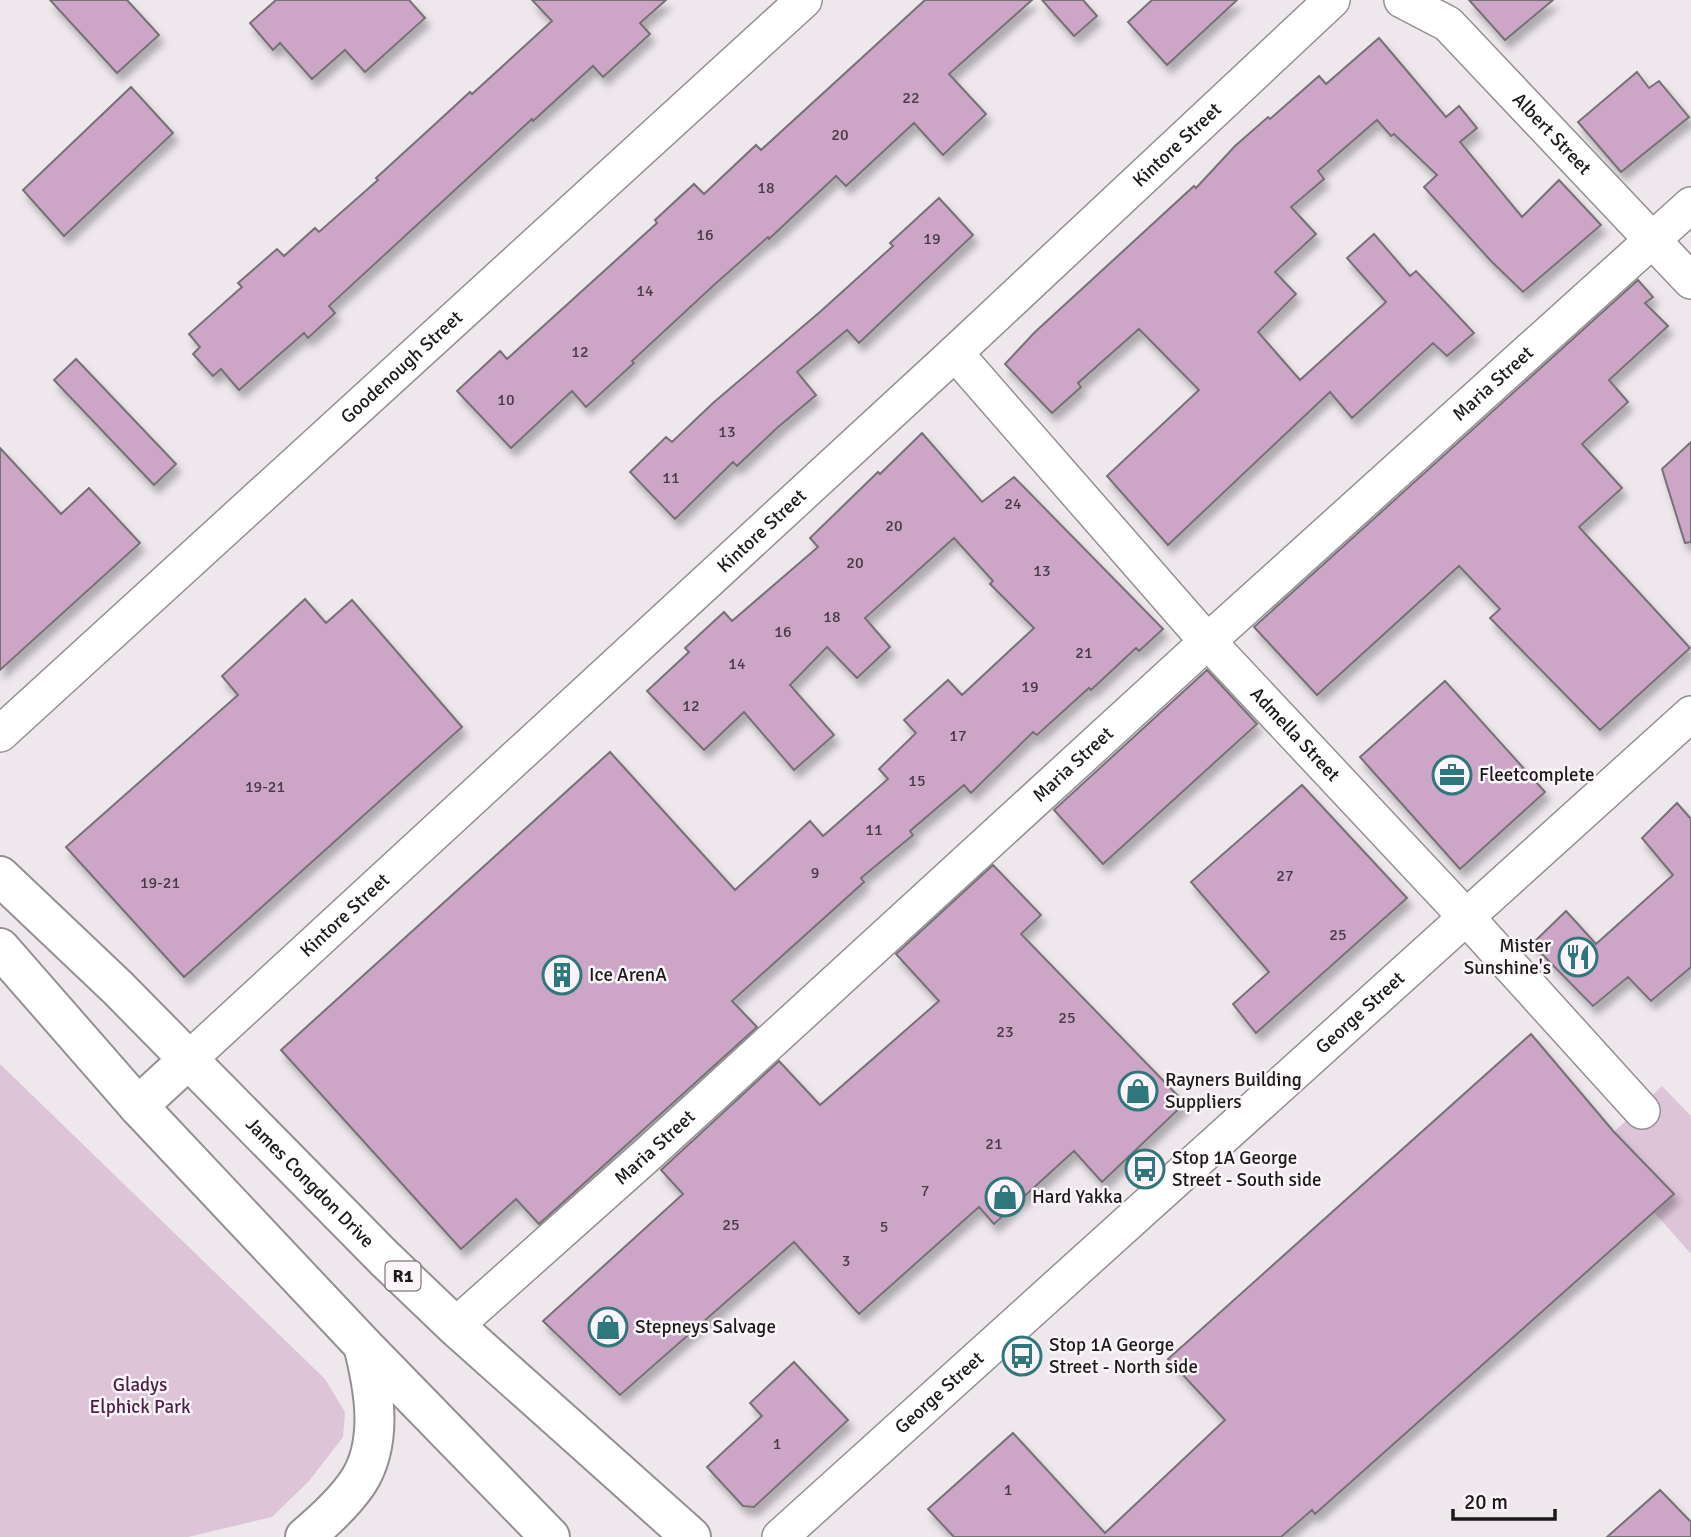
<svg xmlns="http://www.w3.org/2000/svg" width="1691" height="1537" font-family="Signika,sans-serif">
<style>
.green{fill:#ddc4d9}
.building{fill:#cca5c7;stroke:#767175;stroke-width:2;filter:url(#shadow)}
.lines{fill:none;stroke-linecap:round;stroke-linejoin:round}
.street-casing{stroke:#948f93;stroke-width:38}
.highway-casing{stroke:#948f93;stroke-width:42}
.street{stroke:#fff;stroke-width:35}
.highway{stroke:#fff;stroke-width:38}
.labels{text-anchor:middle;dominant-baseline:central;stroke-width:5;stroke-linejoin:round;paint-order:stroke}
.number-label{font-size:16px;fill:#473c45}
.shield{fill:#fbf5fa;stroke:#5e5b5d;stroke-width:2}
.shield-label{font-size:18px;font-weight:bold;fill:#1b191a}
.street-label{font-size:19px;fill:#1b191a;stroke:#fbf5fa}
.poi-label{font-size:19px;fill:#1b191a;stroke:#fbf5fa;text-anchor:start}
.park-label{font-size:19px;fill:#4c1d48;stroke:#fbf5fa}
</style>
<defs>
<filter id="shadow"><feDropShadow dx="4.5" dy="8" stdDeviation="3.5" flood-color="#0004"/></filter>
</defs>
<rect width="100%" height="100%" fill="#eee8ed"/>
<path class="green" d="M0 1064 325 1379 345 1412 343 1437 309 1481 272 1517 188 1537H0Z
M1662 1086 1691 1116V1254L1654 1212 1673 1193 1614 1132Z"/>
<path class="building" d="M50 0H127L159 35 117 73Z
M276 0H409L425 18 365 72 345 50 312 79 280 43 273 50 250 23Z
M532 0H666L640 23 650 34 603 77 593 66 533 121 532 119 329 306 335 313 308 338 304 333 239 390 221 369 213 376 193 354 200 347 189 334 242 287 238 283 277 249 284 256 315 228 319 232 378 180 376 178 433 126 470 92 472 94 552 21Z
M925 0H1032L949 74 986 114 943 155 914 123 846 186 836 176 769 239 768 237 714 285 632 361 634 363 586 407 572 391 511 448 457 391 500 351 507 359 657 223 655 220 694 184 704 194 756 145 761 150Z
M1042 0H1083L1097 16 1074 36Z
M1152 0H1237L1167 65 1128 22Z
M1469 0H1553L1505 40Z
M1379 38 1446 117 1459 106 1477 128 1460 142 1522 217 1559 180 1601 225 1523 292 1491 261 1424 187 1437 175 1394 134 1391 136 1377 120 1318 171 1324 179 1291 207 1316 234 1275 272 1296 294 1258 332 1300 380 1386 302 1347 258 1374 234 1410 276 1416 271 1474 333 1447 356 1433 343 1352 418 1330 392 1168 545 1107 476 1199 390 1139 329 1078 383 1081 387 1052 413 1005 364 1035 332 1194 186 1196 188 1235 146 1268 117 1270 119 1319 76 1326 84Z
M1637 72 1649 88 1659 81 1689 117 1621 172 1578 122Z
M131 87 173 133 64 236 23 190Z
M939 198 973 235 859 343 847 330 797 372 816 395 777 428 737 466 733 462 675 519 630 472 666 437 672 442 713 403 821 311 893 246 890 243Z
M1638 280 1653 297 1645 303 1668 326 1609 380 1628 402 1582 444 1622 488 1579 527 1690 648 1600 730 1490 618 1500 609 1459 566 1317 695 1254 627Z
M76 359 176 464 154 485 54 380Z
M922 433 982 502 1014 477 1163 629 1139 651 1136 648 1091 690 1089 688 1037 735 1033 732 971 793 964 785 910 831 913 835 861 878 864 882 732 1001 757 1027 539 1224 516 1199 461 1249 281 1050 610 752 735 890 810 821 823 836 888 779 879 769 916 733 904 720 948 680 962 695 1034 628 990 584 993 581 954 538 865 618 890 647 857 678 827 647 790 685 834 735 794 770 744 712 704 750 647 691 689 652 685 648 724 612 732 621 818 547 810 538 878 472 880 474Z
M1691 442V542L1685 543 1662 469Z
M0 448 61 514 89 488 140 543 0 670Z
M305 599 326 623 352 600 462 727 184 977 66 847 238 695 222 676Z
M1207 670 1257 724 1103 864 1054 810Z
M1445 681 1545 792 1460 869 1360 757Z
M1302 785 1407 898 1256 1033 1233 1004 1269 972 1191 882Z
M1677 803 1691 819V967L1651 1001 1628 977 1593 1006 1532 944 1566 911 1596 944 1673 875 1642 838Z
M993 865 1041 915 1021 934 1185 1103 1102 1182 1074 1151 994 1224 979 1207 859 1314 794 1242 620 1395 543 1321 683 1194 661 1170 779 1061 820 1105 939 1001 896 954Z
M1531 1034 1614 1132 1674 1194 1315 1514 1312 1510 1281 1537H954L928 1509 1013 1433 1105 1533 1225 1420 1168 1359Z
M794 1362 848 1420 754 1507 743 1506 707 1467 762 1416 750 1403Z
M1660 1490 1691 1522V1537H1607Z"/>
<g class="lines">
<defs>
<g id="street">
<path id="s1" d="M1402 0 1448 24 1691 281"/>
<path id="s2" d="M955 353 1198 631 1467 918 1642 1111"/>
<path id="s3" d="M0 734 804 0"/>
<path id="s4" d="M189 1059 955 353 1332 0"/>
<path id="s5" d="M455 1326 648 1154 1208 641 1691 205"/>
<path id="s6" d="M780 1537 1691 714"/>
</g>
<g id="highway">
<path id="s7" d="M0 876 118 988 384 1258 455 1326 691 1537"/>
<path d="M0 948 138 1106 363 1345 550 1537"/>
<path d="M138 1106 189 1059"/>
<path d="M305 1537C324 1521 344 1503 358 1482 384 1442 374 1388 363 1345"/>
</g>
</defs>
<use href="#street" class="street-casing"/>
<use href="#highway" class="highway-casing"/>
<use href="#street" class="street"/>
<use href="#highway" class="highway"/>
</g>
<defs>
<symbol id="office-ring" viewBox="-11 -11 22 22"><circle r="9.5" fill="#fbf5fa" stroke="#2e777c" stroke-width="1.5"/><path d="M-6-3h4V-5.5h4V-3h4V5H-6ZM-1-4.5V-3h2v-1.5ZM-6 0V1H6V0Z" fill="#2e777c"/></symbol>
<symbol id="restaurant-ring" viewBox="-11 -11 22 22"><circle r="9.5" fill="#fbf5fa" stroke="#2e777c" stroke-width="1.5"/><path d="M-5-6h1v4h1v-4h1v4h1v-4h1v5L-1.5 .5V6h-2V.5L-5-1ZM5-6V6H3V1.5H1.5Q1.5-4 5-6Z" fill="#2e777c"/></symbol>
<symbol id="building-ring" viewBox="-11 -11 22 22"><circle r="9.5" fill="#fbf5fa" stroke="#2e777c" stroke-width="1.5"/><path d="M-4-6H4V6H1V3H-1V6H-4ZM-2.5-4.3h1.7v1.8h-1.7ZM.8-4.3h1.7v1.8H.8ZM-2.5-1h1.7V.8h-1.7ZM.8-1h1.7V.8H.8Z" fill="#2e777c"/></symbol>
<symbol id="shop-ring" viewBox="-11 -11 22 22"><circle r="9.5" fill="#fbf5fa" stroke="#2e777c" stroke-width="1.5"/><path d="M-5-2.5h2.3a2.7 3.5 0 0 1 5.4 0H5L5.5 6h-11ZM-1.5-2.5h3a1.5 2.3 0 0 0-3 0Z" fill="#2e777c"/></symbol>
<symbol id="bus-ring" viewBox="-11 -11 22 22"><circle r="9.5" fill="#fbf5fa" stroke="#2e777c" stroke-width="1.5"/><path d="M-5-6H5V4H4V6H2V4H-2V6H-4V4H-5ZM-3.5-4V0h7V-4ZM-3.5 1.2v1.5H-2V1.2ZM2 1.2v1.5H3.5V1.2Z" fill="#2e777c"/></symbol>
</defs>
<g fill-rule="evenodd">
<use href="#office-ring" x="1430" y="753" width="44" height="44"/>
<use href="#restaurant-ring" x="1556" y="935" width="44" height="44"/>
<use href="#building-ring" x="540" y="953" width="44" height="44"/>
<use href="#shop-ring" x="1116" y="1069" width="44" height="44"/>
<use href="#bus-ring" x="1123" y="1147" width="44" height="44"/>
<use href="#shop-ring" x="983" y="1175" width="44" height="44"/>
<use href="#shop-ring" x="586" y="1305" width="44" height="44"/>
<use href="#bus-ring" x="1000" y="1334" width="44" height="44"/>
</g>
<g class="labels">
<g class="number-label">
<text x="911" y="98">22</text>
<text x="840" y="135">20</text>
<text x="766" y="188">18</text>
<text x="705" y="235">16</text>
<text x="932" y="239">19</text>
<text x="645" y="291">14</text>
<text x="580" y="352">12</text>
<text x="506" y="400">10</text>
<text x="727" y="432">13</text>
<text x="671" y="478">11</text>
<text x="1013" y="504">24</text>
<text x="894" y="526">20</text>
<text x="855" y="563">20</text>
<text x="1042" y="571">13</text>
<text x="832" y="617">18</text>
<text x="783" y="632">16</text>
<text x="1084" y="653">21</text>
<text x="737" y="664">14</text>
<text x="1030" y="687">19</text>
<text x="691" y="706">12</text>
<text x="958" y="736">17</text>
<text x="917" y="781">15</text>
<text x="265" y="787">19-21</text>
<text x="874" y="830">11</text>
<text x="815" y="873">9</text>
<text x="1285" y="876">27</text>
<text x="160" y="883">19-21</text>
<text x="1338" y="935">25</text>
<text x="1067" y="1018">25</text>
<text x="1005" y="1032">23</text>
<text x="994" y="1144">21</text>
<text x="925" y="1191">7</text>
<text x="731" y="1225">25</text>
<text x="884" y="1227">5</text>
<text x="846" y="1261">3</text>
<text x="777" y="1444">1</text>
<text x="1008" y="1490">1</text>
</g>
<rect class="shield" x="385.5" y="1261.5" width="35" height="29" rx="5"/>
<g class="shield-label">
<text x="403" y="1276">R1</text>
</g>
<g class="street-label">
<text stroke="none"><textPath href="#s1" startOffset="203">Albert Street</textPath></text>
<text stroke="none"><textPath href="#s4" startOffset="1346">Kintore Street</textPath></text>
<text stroke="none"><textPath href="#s3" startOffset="544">Goodenough Street</textPath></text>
<text stroke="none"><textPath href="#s5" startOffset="1402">Maria Street</textPath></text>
<text stroke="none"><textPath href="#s4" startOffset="779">Kintore Street</textPath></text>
<text stroke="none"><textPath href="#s2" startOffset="511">Admella Street</textPath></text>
<text stroke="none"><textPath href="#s5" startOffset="835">Maria Street</textPath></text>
<text stroke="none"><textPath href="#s4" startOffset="212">Kintore Street</textPath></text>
<text stroke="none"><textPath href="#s6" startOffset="782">George Street</textPath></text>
<text stroke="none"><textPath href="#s5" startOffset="268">Maria Street</textPath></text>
<text stroke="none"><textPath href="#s7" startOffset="436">James Congdon Drive</textPath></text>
<text stroke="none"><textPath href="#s6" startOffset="215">George Street</textPath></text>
</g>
<g class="poi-label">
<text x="1479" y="775">Fleetcomplete</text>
<text x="1551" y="946" text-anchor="end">Mister<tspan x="1551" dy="22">Sunshine's</tspan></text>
<text x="589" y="975">Ice ArenA</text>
<text x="1165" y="1080">Rayners Building<tspan x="1165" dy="22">Suppliers</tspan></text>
<text x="1172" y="1158">Stop 1A George<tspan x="1172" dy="22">Street - South side</tspan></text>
<text x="1032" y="1197">Hard Yakka</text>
<text x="635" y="1327">Stepneys Salvage</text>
<text x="1049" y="1345">Stop 1A George<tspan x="1049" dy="22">Street - North side</tspan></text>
</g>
<g class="park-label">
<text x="140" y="1385">Gladys<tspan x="140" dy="22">Elphick Park</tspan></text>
</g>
</g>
<path d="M1453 1509v10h102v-10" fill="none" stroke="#1b191a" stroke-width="3.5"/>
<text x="1464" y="1509" font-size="21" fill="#1b191a" stroke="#fbf5fa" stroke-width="5" paint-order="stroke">20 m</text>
</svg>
